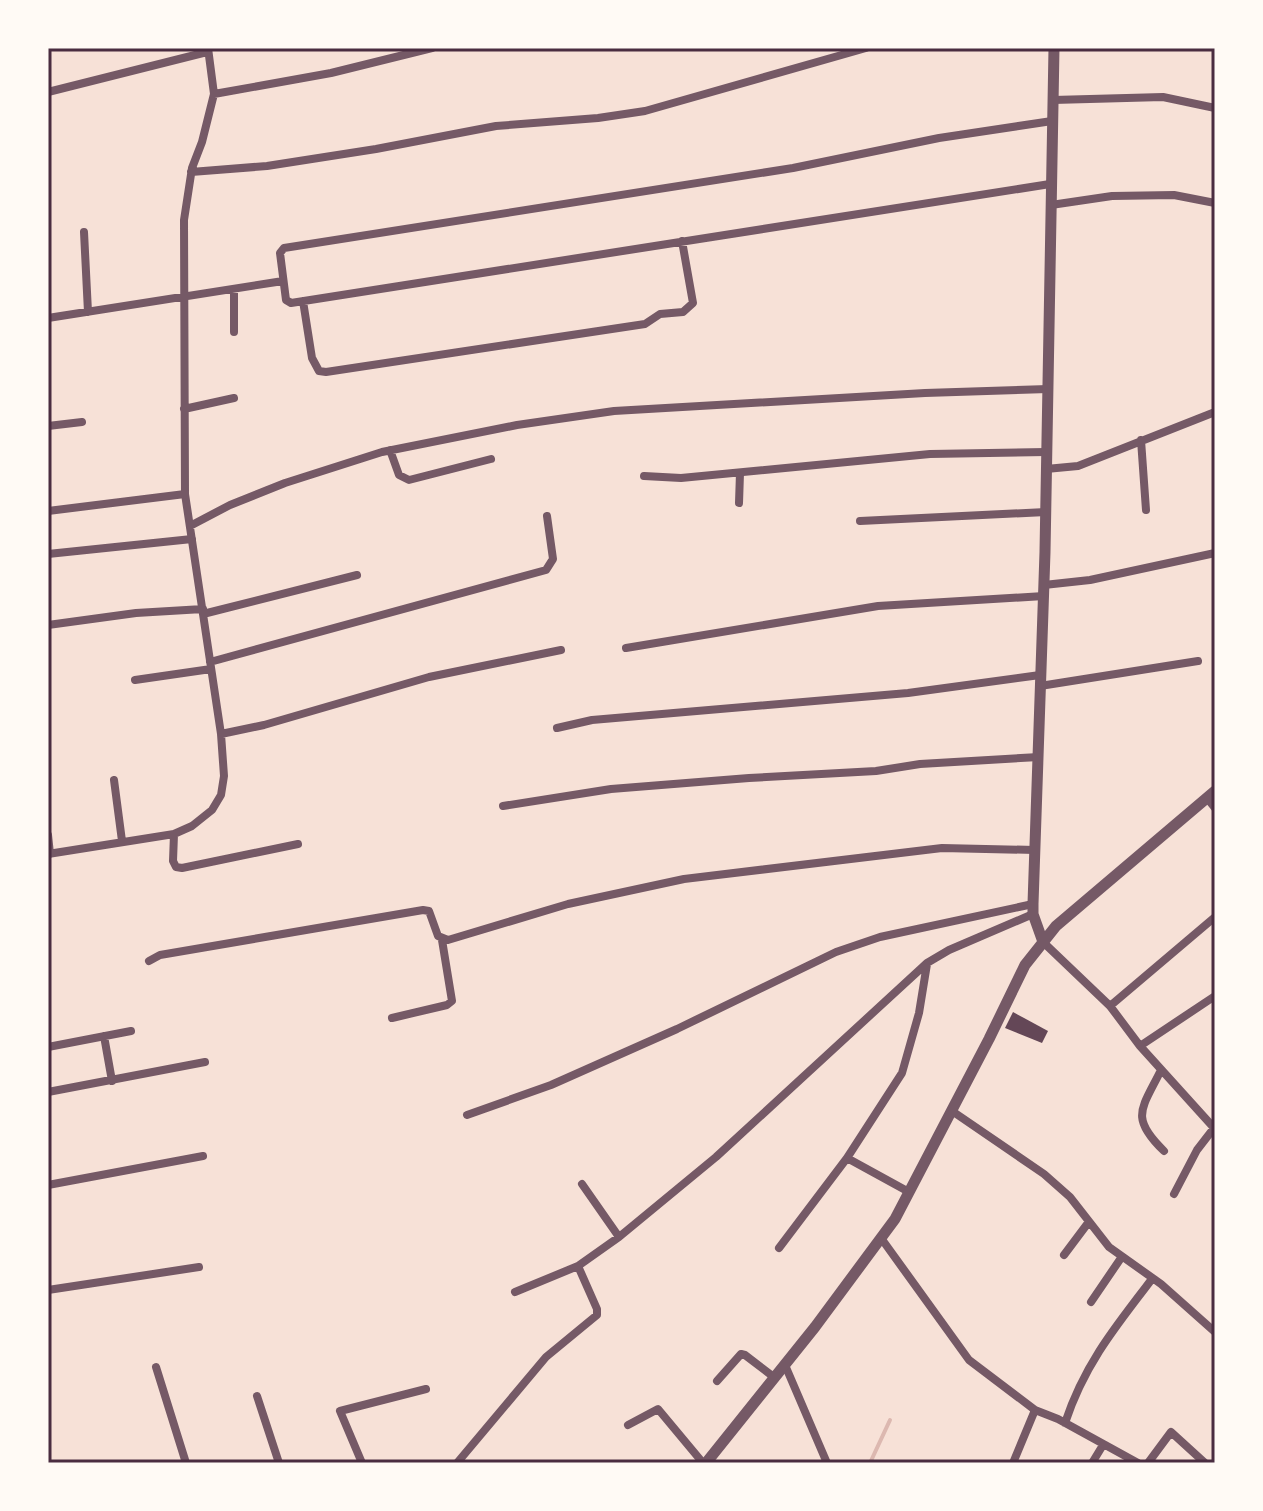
<svg xmlns="http://www.w3.org/2000/svg" width="1263" height="1511" font-family="Manrope,sans-serif">
<style>
.lines{fill:none;stroke-linecap:round;stroke-linejoin:round}
.stream{stroke:#dcb8b0;stroke-width:4}
.building{fill:#644757}
.minor{stroke:#755966;stroke-width:8}
.tertiary{stroke:#755966;stroke-width:11}
.neatline{fill:none;stroke:#4a2c40;stroke-width:3}
</style>
<rect width="100%" height="100%" fill="#f7e1d7"/>
<g class="lines">
<path class="stream" d="M870 1463 890 1420"/>
</g>
<path class="building" d="M1013 1012 1048 1031 1042 1043 1005 1028Z"/>
<g class="lines">
<path class="minor" d="M48 92 207 52
M214 94 331 73 432 48
M1053 100 1163 97 1215 108
M191 172 267 166 376 149 496 126 598 118 645 111 866 48
M1050 184 291 303 286 300 280 253 284 248 793 168 939 138 1052 121
M1051 205 1112 196 1174 195 1215 203
M84 232 88 312
M234 289V332
M303 301 312 358 319 371 326 372 645 324 660 314 683 312 693 303 682 241
M48 318 283 281
M184 409 234 398
M48 426 82 422
M1141 440 1146 510
M390 450 399 475 409 480 491 459
M1046 469 1078 466 1215 412
M644 476 681 478 930 454 1046 452
M739 503 740 473
M48 511 185 494
M860 521 1046 512
M190 526 230 505 285 483 382 452 517 425 614 411 925 393 1048 389
M48 554 192 539
M1044 585 1090 580 1215 553
M203 614 357 575
M48 625 136 613 203 609
M626 648 878 606 1044 596
M210 662 546 570 553 559 547 516
M135 680 211 669
M1040 686 1198 661
M557 728 592 720 908 693 1040 675
M221 734 264 725 429 677 561 650
M114 780 122 841
M1207 798 1215 808
M503 806 611 789 749 778 876 771 920 764 1039 757
M174 834 173 861 176 867 182 868 298 844
M48 835 50 854
M48 854 174 834 192 826 212 810 221 795 224 776 221 734 185 494 184 220 192 168 202 142 214 94 208 48
M1043 942 1110 1006 1140 1046 1215 1129
M149 961 160 955 423 910 429 911 438 936 448 940 568 904 684 879 942 848 1035 850
M1110 1006 1215 917
M392 1018 447 1005 452 1001 442 940
M104 1036 112 1081
M1140 1046 1215 996
M48 1047 131 1031
M1161 1070C1142 1109 1129 1117 1164 1151
M48 1092 205 1062
M952 1111 1044 1174 1070 1197 1109 1247 1161 1284 1215 1332
M467 1115 551 1085 677 1029 836 952 880 937 1033 904
M847 1158 909 1192
M582 1184 619 1237
M48 1185 203 1156
M1174 1194 1197 1150 1214 1128
M881 1238 969 1360 1035 1410 1058 1419 1138 1463
M779 1248 847 1158 902 1073 919 1013 927 964
M1064 1255 1088 1223
M48 1290 199 1267
M515 1292 578 1266 619 1237 716 1157 927 963 949 950 1033 914
M1091 1302 1121 1258
M785 1365 827 1463
M156 1367 186 1463
M717 1381 741 1354 745 1355 775 1378
M257 1396 279 1463
M1065 1423C1084 1365 1115 1327 1152 1279
M628 1425 658 1409 703 1463
M362 1463 340 1411 426 1389
M457 1463 546 1357 597 1315V1309L578 1266
M1013 1463 1035 1410
M1092 1463 1103 1445
M1148 1463 1171 1432 1205 1463"/>
<path class="tertiary" d="M1043 942 1033 914V904L1045 552 1054 48
M706 1463 815 1327 895 1219 989 1039 1025 965 1056 926 1215 791"/>
</g>
<rect width="1263" height="1511" fill="none" stroke="#fffaf5" stroke-width="100"/>
<rect x="50" y="50" width="1163" height="1411" class="neatline"/>
</svg>
